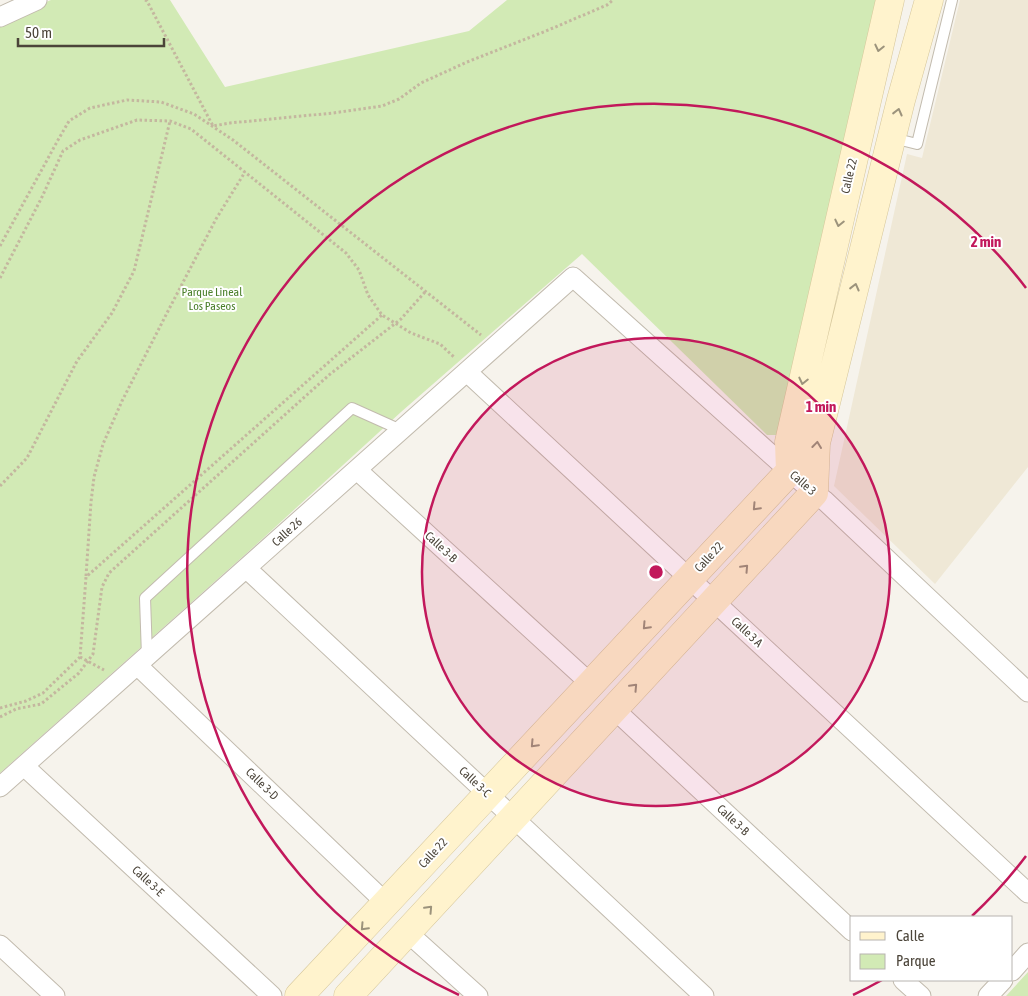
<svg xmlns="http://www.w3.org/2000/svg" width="1028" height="996" font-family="'Asap Condensed',sans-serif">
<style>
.education{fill:#efe8d6}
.green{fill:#d2eab5}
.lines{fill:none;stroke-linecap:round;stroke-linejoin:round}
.lane-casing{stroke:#c2bbae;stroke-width:12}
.street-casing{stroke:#c2bbae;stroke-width:21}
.secondary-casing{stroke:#d6c79b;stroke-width:29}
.path{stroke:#c4b79f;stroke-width:3;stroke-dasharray:2.5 2.5;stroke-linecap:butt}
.lane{stroke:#fff;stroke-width:10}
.street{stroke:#fff;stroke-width:19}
.secondary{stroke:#fff3cd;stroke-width:28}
.oneway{stroke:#9c937c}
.ring{fill:none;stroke:#c2185b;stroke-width:2.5}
.labels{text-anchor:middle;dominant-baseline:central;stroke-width:4;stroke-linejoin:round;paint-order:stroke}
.street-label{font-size:12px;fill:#4b4439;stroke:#fff}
.park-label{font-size:12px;fill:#4a7f2a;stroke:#fff}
.centre{fill:#c2185b;stroke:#fff;stroke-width:2.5}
.ring-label{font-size:15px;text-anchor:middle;font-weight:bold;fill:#c2185b;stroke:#fff;stroke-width:4;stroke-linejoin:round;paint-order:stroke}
</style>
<rect width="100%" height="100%" fill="#f6f3ec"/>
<path class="education" d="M960 0H1028V467L935 584 834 486 907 154 922 158Z"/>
<path class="green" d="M51 0H170L225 87 469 31 507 0H882L781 435H767L582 254 401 412 249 551 0 773V21Z
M1028 972V996H1006Z"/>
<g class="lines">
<defs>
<path id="lane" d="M893 138 917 144 952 0
M147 656 145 598 352 408 401 430"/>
<path id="street" d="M0 17 37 0
M467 372 1028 893
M357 470 591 684
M246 568 704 996
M137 665 386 903
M614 709 852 931
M24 766 272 996
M0 787 573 277 814 493 824 500 1028 692
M407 932 478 996
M0 945 55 996
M1012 971 1028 953
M903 980 921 996
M988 996 1003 980"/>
<path id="secondary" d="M299 996 790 471 789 442 890 0
M348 996 814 493 816 443 901 100 929 0"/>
</defs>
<use href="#lane" class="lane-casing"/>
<use href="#street" class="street-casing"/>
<use href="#secondary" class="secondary-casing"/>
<path class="path" d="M145 0 147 1 213 126 230 123 333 113 382 106 399 99 421 83 467 62 546 31 607 5 613 0
M0 246 58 140 69 121 90 108 127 100 161 102 194 114 233 140 481 335
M0 278 42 197 63 151 80 140 137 120 170 121 191 129 346 253 359 270 368 295 382 315 411 333 440 344 455 358
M0 486 27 458 77 361 112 313 134 271 170 121
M86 576 91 502 94 477 103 444 122 401 168 311 216 219 245 172
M80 657 104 670
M0 708 26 701 43 693 80 657 86 577 382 315
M0 717 16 709 41 704 79 673 93 654 102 587 109 573 329 375 401 319 425 292"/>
<use href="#lane" class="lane"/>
<use href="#street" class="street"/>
<use href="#secondary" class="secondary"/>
</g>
<defs><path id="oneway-chevron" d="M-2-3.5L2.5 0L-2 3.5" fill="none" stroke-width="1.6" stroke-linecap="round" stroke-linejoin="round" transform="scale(1.25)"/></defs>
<g class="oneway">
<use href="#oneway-chevron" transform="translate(879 48) rotate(103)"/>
<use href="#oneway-chevron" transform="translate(898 112) rotate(-76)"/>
<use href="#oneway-chevron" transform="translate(839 223) rotate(103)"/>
<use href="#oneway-chevron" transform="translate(855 287) rotate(-76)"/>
<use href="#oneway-chevron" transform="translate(803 381) rotate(103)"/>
<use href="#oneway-chevron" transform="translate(817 445) rotate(-83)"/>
<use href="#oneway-chevron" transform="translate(756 507) rotate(133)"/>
<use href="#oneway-chevron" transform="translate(745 568) rotate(-47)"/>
<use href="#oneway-chevron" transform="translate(646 626) rotate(133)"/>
<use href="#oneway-chevron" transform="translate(634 687) rotate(-47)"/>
<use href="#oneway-chevron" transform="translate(534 744) rotate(133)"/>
<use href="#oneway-chevron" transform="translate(429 909) rotate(-47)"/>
<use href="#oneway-chevron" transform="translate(364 927) rotate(133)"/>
</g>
<circle cx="656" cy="572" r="234" fill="#c2185b" fill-opacity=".12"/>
<g class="ring">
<circle cx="656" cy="572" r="234"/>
<path d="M1026 856A467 467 0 0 1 972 916M882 980A467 467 0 0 1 853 995M459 995A467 467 0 1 1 1026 288"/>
</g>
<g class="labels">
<g class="street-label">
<text transform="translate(849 176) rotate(-77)">Calle 22</text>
<text transform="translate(803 483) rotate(41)">Calle 3</text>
<text transform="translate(287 532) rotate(-42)">Calle 26</text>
<text transform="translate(441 547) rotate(43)">Calle 3-B</text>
<text transform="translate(709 557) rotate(-47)">Calle 22</text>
<text transform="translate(747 632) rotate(43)">Calle 3 A</text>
<text transform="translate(475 782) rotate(43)">Calle 3-C</text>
<text transform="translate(262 784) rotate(44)">Calle 3-D</text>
<text transform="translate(733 820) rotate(43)">Calle 3-B</text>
<text transform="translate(433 853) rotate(-47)">Calle 22</text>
<text transform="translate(148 881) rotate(43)">Calle 3-E</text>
</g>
<g class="park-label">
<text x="212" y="292">Parque Lineal<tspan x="212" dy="14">Los Paseos</tspan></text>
</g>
</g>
<circle cx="656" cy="572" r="8" class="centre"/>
<g class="ring-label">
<text x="986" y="247">2 min</text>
<text x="821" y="412">1 min</text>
</g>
<rect x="850" y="916" width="162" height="65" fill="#ffffff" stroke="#b7b4b0"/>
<rect x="860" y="932" width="25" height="8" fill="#fff3cd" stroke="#b7b4b0"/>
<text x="896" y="941" font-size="15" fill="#4b4439">Calle</text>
<rect x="860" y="954" width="25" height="15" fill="#d2eab5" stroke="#b7b4b0"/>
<text x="896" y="966" font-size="15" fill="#4b4439">Parque</text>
<path d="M18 38v8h146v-8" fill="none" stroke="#4b4439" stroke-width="2.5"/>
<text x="25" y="38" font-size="15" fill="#4b4439" stroke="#ffffff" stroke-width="4" paint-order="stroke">50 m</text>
</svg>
